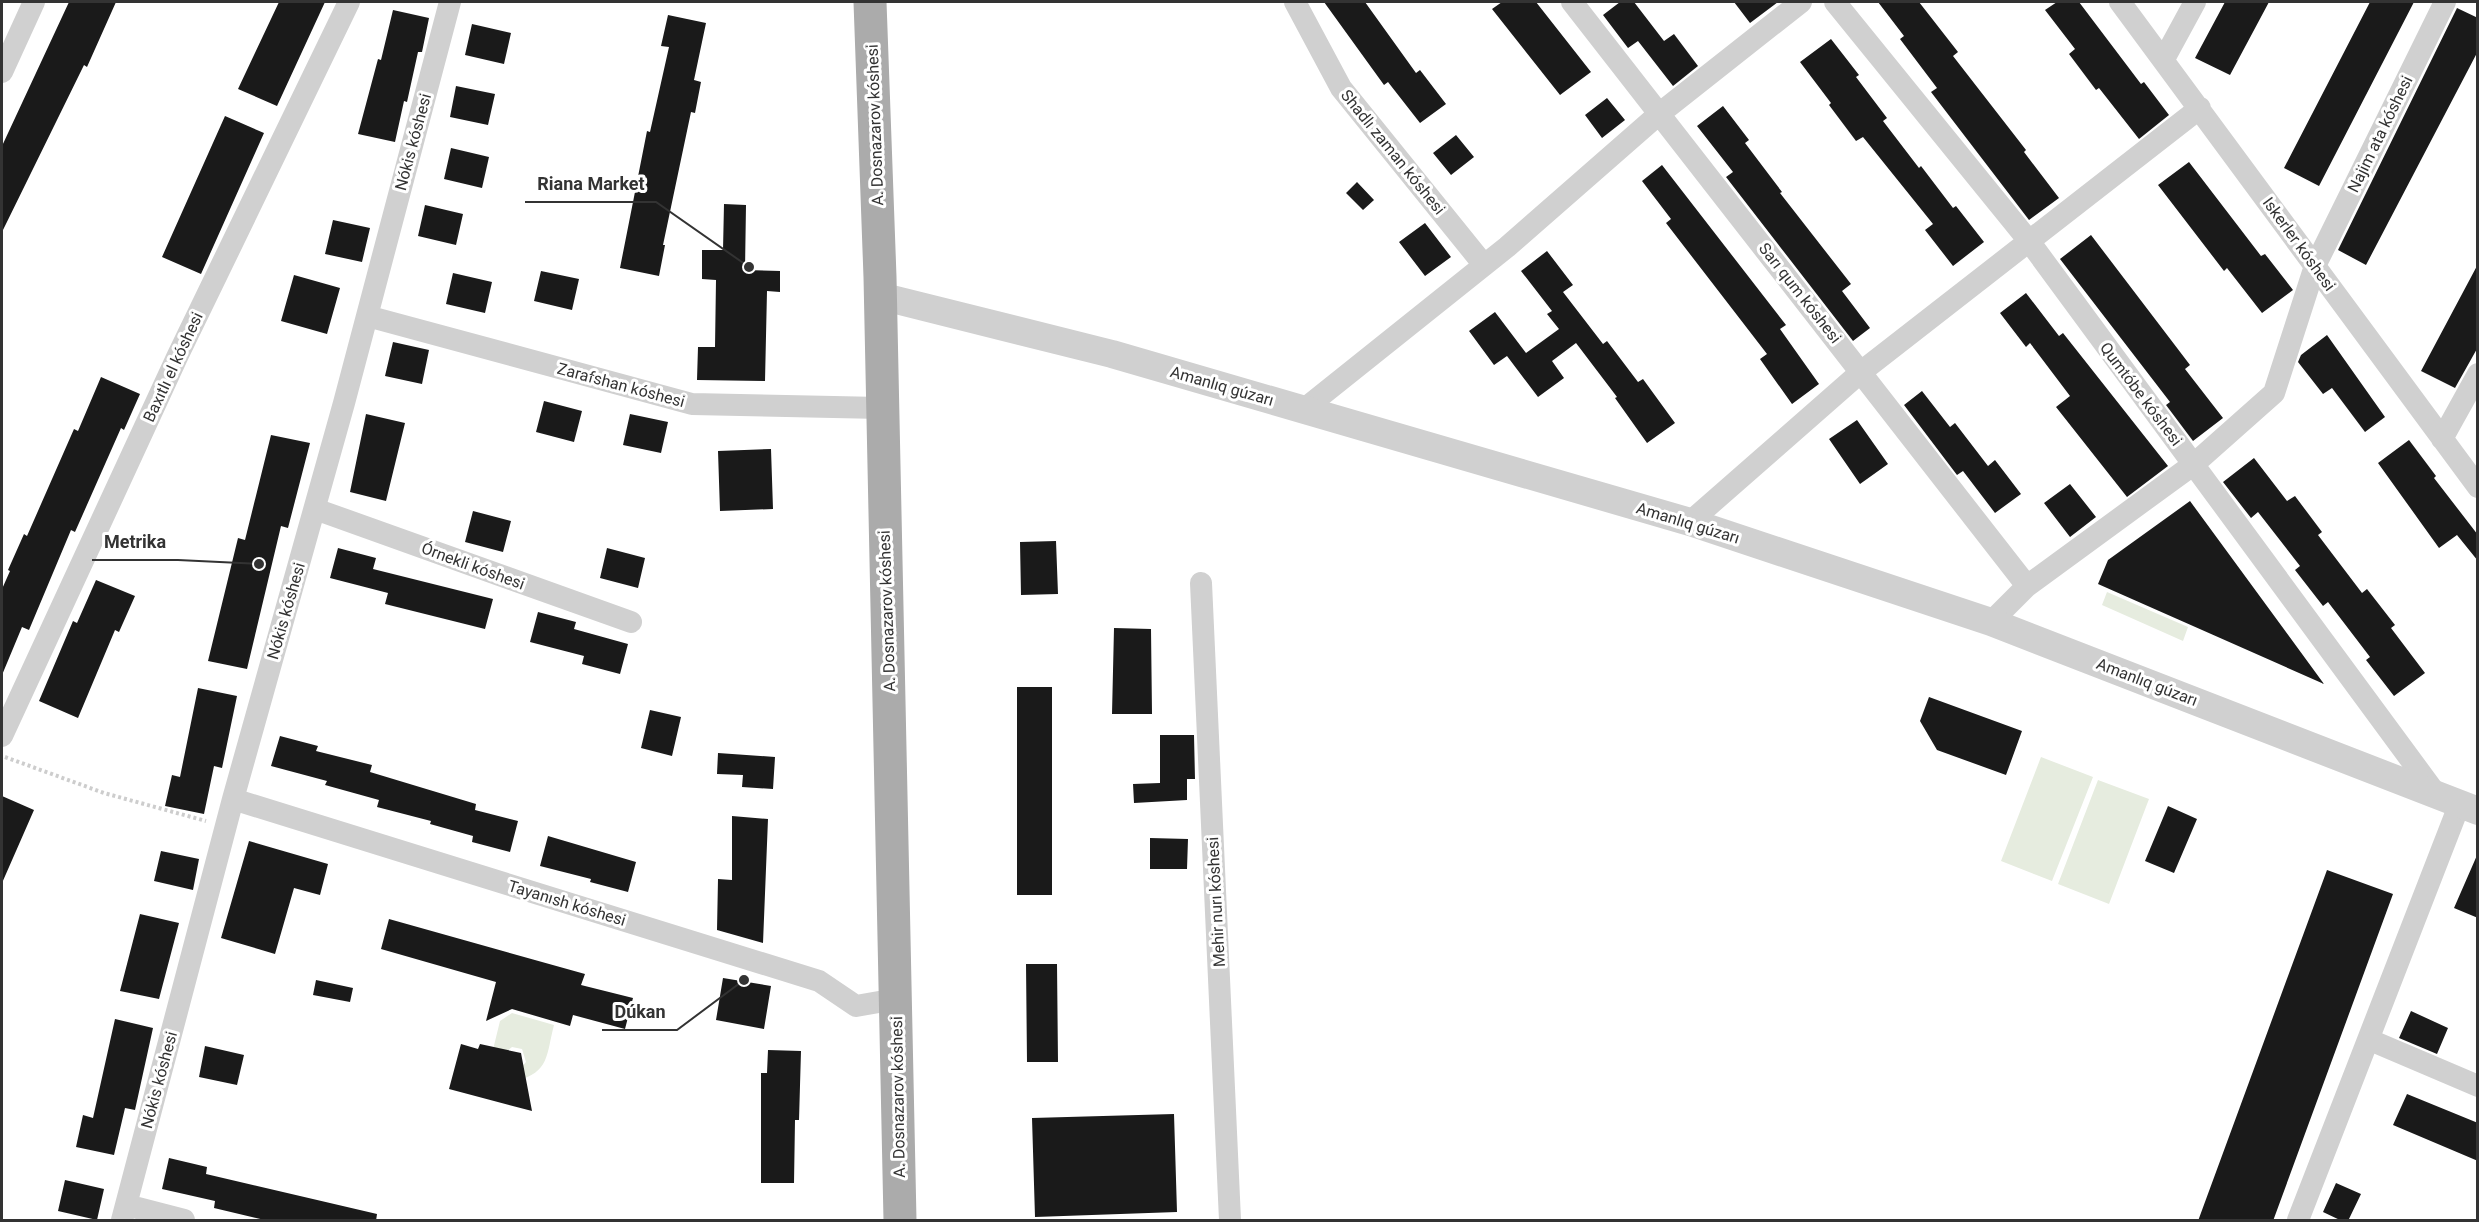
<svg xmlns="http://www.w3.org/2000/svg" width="2479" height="1222" font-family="Roboto,sans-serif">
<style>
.green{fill:#e6ecdf}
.building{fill:#1a1a1a}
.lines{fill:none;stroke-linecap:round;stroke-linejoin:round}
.path{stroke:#cdcdcd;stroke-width:4;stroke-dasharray:3 3;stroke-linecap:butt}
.minor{stroke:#d0d0d0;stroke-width:22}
.tertiary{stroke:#d0d0d0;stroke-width:28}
.primary{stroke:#ababab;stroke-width:33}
.labels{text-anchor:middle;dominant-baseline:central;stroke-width:6;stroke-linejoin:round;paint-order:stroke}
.street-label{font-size:16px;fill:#333;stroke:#fff}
.leader{fill:none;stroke:#333;stroke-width:2}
.callout-dot{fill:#333;stroke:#fff;stroke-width:2}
.callout-label{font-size:18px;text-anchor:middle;font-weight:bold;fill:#333;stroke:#fff;stroke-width:6;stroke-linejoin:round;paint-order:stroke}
</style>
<rect width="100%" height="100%" fill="#fff"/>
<path class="green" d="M2107 592 2188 627 2183 641 2102 605Z
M2041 757 2093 777 2052 881 2001 861Z
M2098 780 2149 799 2109 904 2058 884Z
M512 1013 554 1025C546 1055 550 1072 516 1081L518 1071 526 1062 522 1049 512 1047 489 1066 500 1021Z"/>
<path class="building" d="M69 2H116L87 67 84 65 2 232V146Z
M279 2H325L277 106 238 89Z
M1324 2H1365L1416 73 1420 70 1446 104 1420 123 1388 82 1384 85Z
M1502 2H1536L1591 72 1560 95 1492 9Z
M1620 2H1634L1664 41 1674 34 1698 66 1673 86 1638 41 1628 48 1603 15Z
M1734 2H1778L1750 23Z
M1878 2H1919L1958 52 1953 56 2026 150 2024 152 2059 198 2029 220 1931 92 1937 88 1900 39 1904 36Z
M2057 2H2079L2141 84 2144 82 2169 115 2139 139 2099 88 2096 90 2069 54 2075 49 2045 10Z
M2225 2H2269L2230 75 2195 58Z
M2370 2H2414L2319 186 2284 168Z
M2457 8 2478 18V51L2366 265 2338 250Z
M393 10 429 18 422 52H418L407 102 404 101 395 142 358 134 378 59 381 60Z
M668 15 706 23 694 80 701 82 695 113 691 112 663 245H665L659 276 620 268 647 131 650 132 669 47 661 46Z
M472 24 511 33 504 64 465 55Z
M1831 39 1859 75 1856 77 1887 118 1883 121 1919 168 1921 166 1953 208 1956 206 1984 242 1953 266 1925 230 1933 224 1863 137 1856 141 1829 105 1831 103 1800 62Z
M456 86 495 94 488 125 450 117Z
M1607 98 1625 120 1602 138 1585 115Z
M1723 106 1749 140 1745 143 1782 192 1780 193 1851 284 1842 291 1870 328 1853 341 1726 177 1733 172 1697 126Z
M225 116 264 133 201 274 162 257Z
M1456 135 1474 157 1451 175 1433 153Z
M451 148 489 157 482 188 444 179Z
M2189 162 2261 256 2265 254 2293 290 2262 313 2227 268 2224 271 2158 185Z
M1662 165 1786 325 1780 329 1819 384 1792 404 1760 359 1767 354 1666 223 1671 219 1642 181Z
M1357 182 1374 200 1363 210 1346 193Z
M724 204 746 205 745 270 780 271V292L767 291 765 381 697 380 698 347H715L716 280 702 279V250H723Z
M425 205 463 214 456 245 418 236Z
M333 220 370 228 362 262 325 254Z
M1425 223 1451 257 1425 276 1399 242Z
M2091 235 2190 365 2185 369 2223 418 2193 441 2166 405 2170 402 2060 259Z
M1547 251 1573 285 1563 292 1603 344 1607 341 1638 382 1643 379 1675 423 1647 443 1615 398 1617 397 1576 343 1552 361 1564 378 1538 397 1507 356 1494 365 1469 331 1495 312 1526 353 1559 329 1547 314 1552 311 1521 271Z
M2478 264V347L2455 388 2421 371Z
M541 271 579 279 572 310 534 301Z
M453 273 492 282 485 313 446 304Z
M294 275 340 288 327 334 281 321Z
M2026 293 2059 336 2063 333 2168 466 2127 497 2056 407 2070 396 2030 343 2026 347 2000 313Z
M2327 335 2385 417 2365 432 2332 388 2323 394 2298 362 2301 355Z
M393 342 429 350 422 384 385 376Z
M101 377 140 394 124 430 121 428 75 532 71 530 29 630 22 627 2 675V589L10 571 8 570 24 534 27 536 74 429 78 431Z
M1922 391 1950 427 1955 423 1988 466 1995 460 2021 494 1995 513 1963 471 1957 475 1904 405Z
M544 401 582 411 574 442 536 432Z
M366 414 405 423 386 501 350 492Z
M630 414 668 422 661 453 623 445Z
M1857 420 1888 464 1860 484 1829 439Z
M271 435 310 443 288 528 281 526 247 669 208 661 238 538 245 540Z
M2409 440 2436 476 2434 478 2478 535V561L2457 535 2439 548 2378 463Z
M771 449 773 509 720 511 718 451Z
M2254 458 2287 501 2295 496 2322 532 2318 535 2362 593 2367 589 2395 625 2391 628 2425 673 2394 696 2366 660 2370 657 2328 602 2323 606 2295 570 2300 566 2258 512 2251 518 2223 482Z
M2070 484 2096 517 2070 537 2044 503Z
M2190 501 2324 684 2098 584 2108 560Z
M473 511 511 521 503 552 465 542Z
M1056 541 1058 594 1021 595 1020 542Z
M338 548 376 558 373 569 493 599 485 629 385 604 388 593 330 578Z
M607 548 645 558 638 588 600 578Z
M96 580 135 596 119 632 115 630 78 718 39 701 73 621 77 623Z
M538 612 576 622 574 629 628 644 620 674 582 664 584 656 530 642Z
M1114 628 1151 629 1152 714H1112Z
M1017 687H1052V895H1017Z
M198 688 237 696 222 768 214 766 204 814 165 806 172 775 180 777Z
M1929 697 2022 731 2006 775 1937 750 1920 721Z
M650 710 681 717 672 756 641 748Z
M1160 735H1194L1195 779H1187V800L1134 803 1133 784 1160 783Z
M280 736 318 746 316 751 372 765 370 772 476 804 475 810 518 821 510 852 472 842 473 836 430 824 431 821 377 807 379 800 325 785 327 781 271 766Z
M718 753 775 757 773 789 742 787 743 775 717 774Z
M2 796 34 810 2 883Z
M2168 806 2197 819 2174 873 2145 861Z
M732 816 768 819 763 943 717 930 718 879 732 880Z
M548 836 636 862 628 892 590 882 591 879 540 866Z
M1150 838 1188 839 1187 869H1150Z
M249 841 328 864 320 895 294 888 275 954 221 938Z
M161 851 199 859 193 890 154 881Z
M2478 853V918L2454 908Z
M2327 870 2393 894 2273 1221H2198Z
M140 914 179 923 159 999 120 991Z
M389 919 585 974 581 985 633 998 625 1029 573 1015 570 1026 512 1009 486 1021 496 982 381 949Z
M1026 964H1057L1058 1062H1027Z
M723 978 771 986 764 1029 716 1020Z
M316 980 353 988 350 1002 313 995Z
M2411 1011 2448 1028 2437 1054 2399 1038Z
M115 1019 153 1028 135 1110 125 1108 114 1155 76 1147 83 1115 93 1118Z
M461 1044 478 1049 480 1044 521 1053 532 1111 449 1089Z
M205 1046 244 1055 237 1085 199 1077Z
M768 1050 801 1051 799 1120H795L794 1183H761V1073H767Z
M2407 1094 2478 1123V1161L2393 1125Z
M1174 1114 1177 1212 1035 1217 1032 1118Z
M169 1158 207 1167 206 1174 377 1214 376 1221H269L214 1208 215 1201 162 1189Z
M65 1180 104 1189 97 1220 58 1211Z
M2336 1183 2361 1194 2348 1221H2342L2323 1212Z"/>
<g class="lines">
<path class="path" d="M5 757 104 793 206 821"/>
<path class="minor" d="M1295 2 1341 88 1484 265
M1572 2 2027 586
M1835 2 2029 241 2436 794
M2120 2 2478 487
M2164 59 2195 2
M2 72 34 2
M367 316 692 404 881 408
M1303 410 1507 247 1659 114 1801 2
M2442 439 2478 374
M315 509 631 622
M1690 522 1861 372 2200 108
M1201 583 1230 1220
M1991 622 2027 586 2194 464 2274 393 2315 266 2445 2
M2 736 178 355 349 2
M233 799 819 981 856 1006 896 999
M2370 1040 2478 1086
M126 1205 184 1220
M122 1220 233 799 344 403 450 2
M2298 1220 2460 803"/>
<path class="tertiary" d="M880 296 1112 354 1690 522 1991 622 2478 811"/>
<path class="primary" d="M870 2 880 277 900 1220"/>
</g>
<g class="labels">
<g class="street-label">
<text transform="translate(875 125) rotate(-92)">A. Dosnazarov kóshesi</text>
<text transform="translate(2380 134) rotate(-64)">Najim ata kóshesi</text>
<text transform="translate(413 142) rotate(-75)">Nókis kóshesi</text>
<text transform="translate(1393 152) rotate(51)">Shadlı zaman kóshesi</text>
<text transform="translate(2299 244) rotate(54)">Iskerler kóshesi</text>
<text transform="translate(1800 293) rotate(52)">Sarı qum kóshesi</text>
<text transform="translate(173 367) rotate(-65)">Baxıtlı el kóshesi</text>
<text transform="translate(621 385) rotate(15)">Zarafshan kóshesi</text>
<text transform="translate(1222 386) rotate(16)">Amanlıq gúzarı</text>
<text transform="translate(2141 394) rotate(53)">Qumtóbe kóshesi</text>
<text transform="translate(1688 523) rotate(17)">Amanlıq gúzarı</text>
<text transform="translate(473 566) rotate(20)">Órnekli kóshesi</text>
<text transform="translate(286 611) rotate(-74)">Nókis kóshesi</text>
<text transform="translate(887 611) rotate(-92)">A. Dosnazarov kóshesi</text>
<text transform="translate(2147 682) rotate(21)">Amanlıq gúzarı</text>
<text transform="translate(1216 902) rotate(-93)">Mehir nurı kóshesi</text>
<text transform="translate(567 903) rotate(17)">Tayanısh kóshesi</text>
<text transform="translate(159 1080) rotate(-75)">Nókis kóshesi</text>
<text transform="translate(898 1097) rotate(-91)">A. Dosnazarov kóshesi</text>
</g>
</g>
<path class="leader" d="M749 267L656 202H525M259 564L178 560H92M744 980L677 1030H602"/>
<g class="callout-dot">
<circle cx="749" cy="267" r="6"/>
<circle cx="259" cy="564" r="6"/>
<circle cx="744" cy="980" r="6"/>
</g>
<g class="callout-label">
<text x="591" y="190">Riana Market</text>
<text x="135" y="548">Metrika</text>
<text x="640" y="1018">Dúkan</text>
</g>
<rect width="2479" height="1222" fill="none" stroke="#333333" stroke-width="6"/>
</svg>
